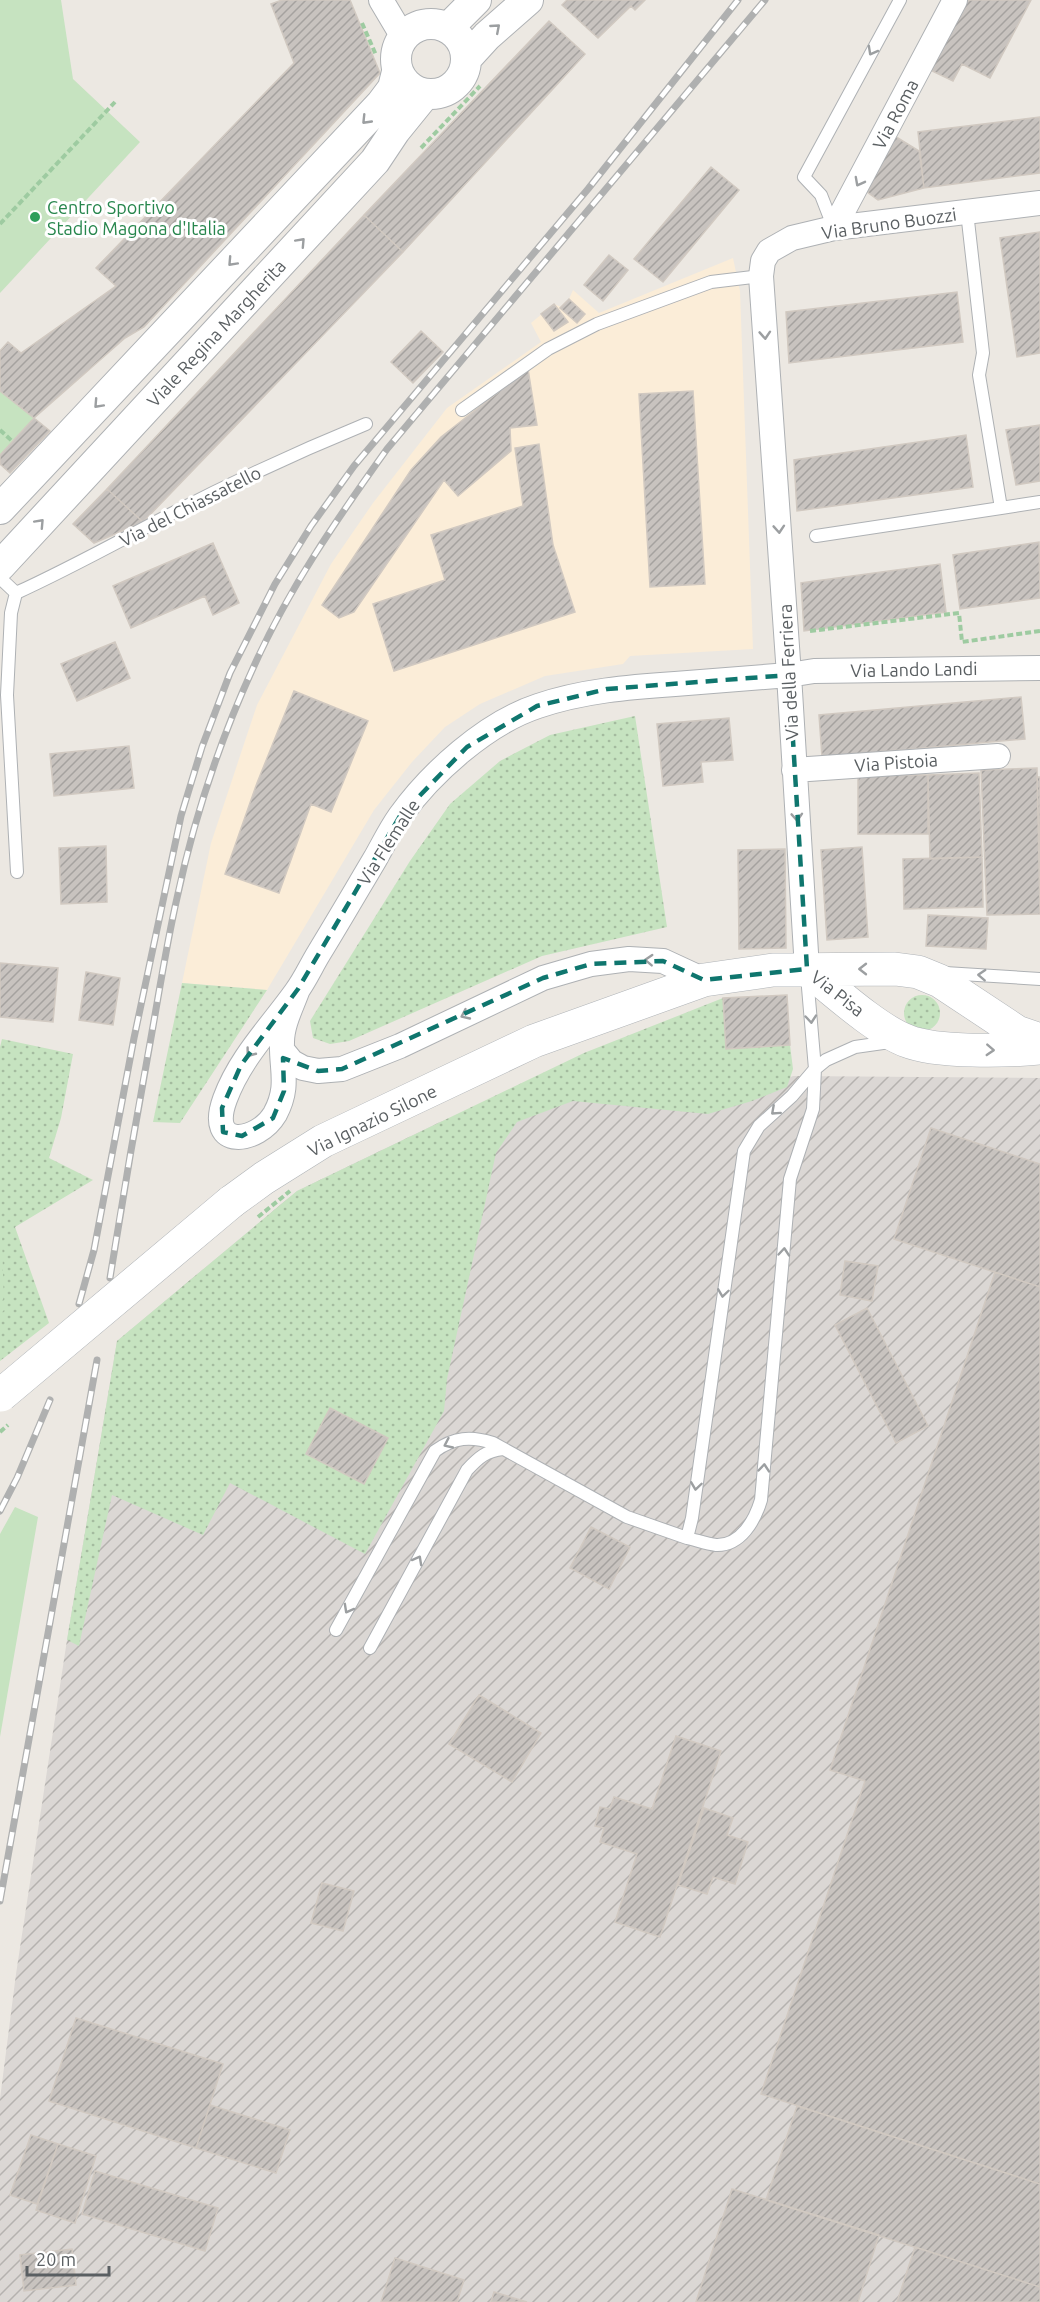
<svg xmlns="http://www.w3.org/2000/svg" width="1040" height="2302" font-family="Ubuntu,sans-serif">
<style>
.commercial{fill:#fbedd8}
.industrial{fill:url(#industrial-furrows)}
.grass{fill:url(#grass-dots)}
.forest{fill:url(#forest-firs)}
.garden{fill:#c6e3c0}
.building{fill:url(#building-hatch);stroke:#d1c9c1;stroke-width:1.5}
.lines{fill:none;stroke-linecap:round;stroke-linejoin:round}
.service-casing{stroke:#aeb1b4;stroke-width:14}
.minor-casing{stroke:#aeb1b4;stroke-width:26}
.tertiary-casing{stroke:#aeb1b4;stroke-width:32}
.secondary-casing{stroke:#afb3b7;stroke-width:34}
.path{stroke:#9ecba1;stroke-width:4;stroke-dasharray:6 3;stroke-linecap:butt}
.service{stroke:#fff;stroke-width:12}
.minor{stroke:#fff;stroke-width:24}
.tertiary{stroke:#fff;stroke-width:30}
.secondary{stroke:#fff;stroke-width:33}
.rail-casing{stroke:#afb0b0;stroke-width:7}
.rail{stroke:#fff;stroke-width:4.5;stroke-dasharray:14;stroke-linecap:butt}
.secondary-bridge-casing{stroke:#afb3b7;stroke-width:34;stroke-linecap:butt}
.path-bridge{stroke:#9ecba1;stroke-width:4;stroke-dasharray:6 3;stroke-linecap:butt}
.secondary-bridge{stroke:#fff;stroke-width:33}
.oneway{stroke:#9c9fa1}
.marked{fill:none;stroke:#0f766e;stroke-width:4.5;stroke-dasharray:12 8;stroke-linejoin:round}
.leisure-dot{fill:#2e9e5b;stroke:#fff;stroke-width:2}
.labels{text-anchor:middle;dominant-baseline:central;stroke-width:6;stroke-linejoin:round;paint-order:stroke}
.street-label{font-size:18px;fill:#5a5f62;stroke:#fff}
.leisure-label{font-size:18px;fill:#27864d;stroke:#fff;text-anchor:start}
</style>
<defs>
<pattern id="industrial-furrows" width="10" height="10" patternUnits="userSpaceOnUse" patternTransform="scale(1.5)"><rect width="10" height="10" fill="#dbd7d4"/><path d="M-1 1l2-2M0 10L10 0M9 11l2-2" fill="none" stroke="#b5b2af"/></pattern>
<pattern id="grass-dots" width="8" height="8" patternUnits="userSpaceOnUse" patternTransform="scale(1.5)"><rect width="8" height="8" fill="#c6e3c0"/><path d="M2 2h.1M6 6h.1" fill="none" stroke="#a4bb9f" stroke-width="1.8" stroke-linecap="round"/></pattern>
<pattern id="forest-firs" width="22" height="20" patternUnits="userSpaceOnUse" patternTransform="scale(1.5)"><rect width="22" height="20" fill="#c6e3c0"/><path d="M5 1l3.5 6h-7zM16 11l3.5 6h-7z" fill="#a4bb9f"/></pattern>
<pattern id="building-hatch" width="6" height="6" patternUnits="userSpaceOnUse" patternTransform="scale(1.5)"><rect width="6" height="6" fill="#c8c3bf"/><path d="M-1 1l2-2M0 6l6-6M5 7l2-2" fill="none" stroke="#a5a29f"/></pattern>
</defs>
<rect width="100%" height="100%" fill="#ece8e2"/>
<path class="commercial" d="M733 258 740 291 753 649 630 656 623 664 545 676 480 704 445 727 412 762 374 810 267 990 182 983 211 843 257 705 331 564 373 503 447 408 541 342 531 323 554 304 561 307 569 299 573 290 599 313Z"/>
<path class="industrial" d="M576 1071 728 1107 793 1076 1040 1078V2302H0V2099L16 1974 67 1640 117 1341 297 1191 440 1122Z"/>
<path class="grass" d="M635 716 667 927 542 956 349 1041 330 1044 313 1038 310 1021 410 861 450 804 500 761 550 735Z
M182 983 267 990 180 1123 153 1122Z
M904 1013a18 18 0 1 1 36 0a18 18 0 1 1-36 0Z
M723 998 790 1045 793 1069 787 1087 752 1101 708 1114 573 1101 517 1122 496 1153 447 1379 444 1411 365 1554 230 1483 203 1535 112 1495 79 1646 67 1640 117 1341 297 1191 584 1053Z
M2 1039 73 1054 61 1118 49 1158 93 1180 15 1227 49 1323 0 1361V1047Z"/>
<path class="forest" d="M0 1232 2 1235 4 1310 0 1315Z"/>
<path class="garden" d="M0 0H61L73 79 140 142 0 293Z
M0 391 50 431 10 473 0 464Z
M15 1507 38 1517 0 1737V1534Z"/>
<path class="building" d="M282 0H350L380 73 144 327 125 338 34 418 0 391V351L8 342 21 353 116 286 96 268 294 63 271 4Z
M567 0H645L635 10 631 6 598 38 562 5Z
M968 0H1031L990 78 962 64 953 81 930 70Z
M549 21 585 54 403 252 364 215Z
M1040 117V173L924 188 918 132Z
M893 135 919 151 924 188 878 200 863 189Z
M711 167 739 190 663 282 634 259Z
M364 215 403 252 143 522 107 489Z
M1040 232V353L1017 357 1000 238Z
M609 255 628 270 603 301 584 285Z
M957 292 963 342 789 363 786 312Z
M569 299 585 314 577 323 560 308Z
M554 304 568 322 554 331 541 314Z
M421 331 443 352 413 383 391 362Z
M528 369 537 425 510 428 511 451 458 496 444 480 354 612 339 618 322 605 411 470 441 437Z
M693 391 705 584 650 587 639 394Z
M34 418 50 431 10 473 0 464V455Z
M1040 425V481L1016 485 1006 430Z
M966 435 973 487 797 511 794 460Z
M539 444 553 545 575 612 394 671 373 604 445 580 431 535 523 506 515 448Z
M107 489 143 522 94 543 73 524Z
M1039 542 1040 598 960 609 953 555Z
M213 543 239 603 213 615 205 596 131 628 113 586Z
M940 564 946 612 804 631 801 583Z
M115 642 130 678 77 701 61 664Z
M294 691 368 721 331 812 311 804 279 893 225 874 257 783Z
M1021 697 1025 739 822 757 819 715Z
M729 718 733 760 701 762 703 782 663 786 657 724Z
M129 746 134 788 54 796 50 754Z
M1037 768 1040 914 987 915 981 770Z
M979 773 982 857 930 859 928 775Z
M858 775H928V834H858Z
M1037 777H1040V876Z
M106 846 107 902 61 904 59 848Z
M862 847 868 937 827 940 821 850Z
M785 849 786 948 739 949 738 850Z
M982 857 983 907 904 909 903 859Z
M928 915 988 918 986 949 926 946Z
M0 963 58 968 53 1022 0 1017Z
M86 972 120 978 113 1025 79 1020Z
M787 995 790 1045 726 1049 723 998Z
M931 1128 1040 1164V1287L894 1239Z
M845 1261 878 1266 872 1301 840 1295Z
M995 1272 1040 1287V2184L761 2094 865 1781 830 1770Z
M867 1308 928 1426 896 1443 835 1325Z
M330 1408 388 1438 364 1484 306 1454Z
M591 1527 630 1547 609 1589 570 1568Z
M479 1695 541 1733 512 1782 449 1744Z
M676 1736 721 1751 660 1937 615 1922 637 1854 600 1842 604 1828 595 1826 600 1807 610 1809 614 1797 652 1809Z
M704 1808 733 1818 727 1835 748 1842 735 1884 713 1877 707 1894 678 1885Z
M322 1883 354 1891 343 1931 311 1923Z
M76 2018 223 2064 196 2148 49 2101Z
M210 2105 290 2130 276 2173 196 2148Z
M797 2106 1040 2184V2287L766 2200Z
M31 2135 58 2144 37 2204 10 2195Z
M58 2144 96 2156 75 2223 36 2210Z
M95 2171 218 2208 205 2251 82 2214Z
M732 2189 879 2235 858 2302H696Z
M915 2247 1040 2287V2302H897Z
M72 2249 76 2285 24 2291 20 2255Z
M395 2258 464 2280 457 2302H381Z
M494 2292 527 2302H491Z"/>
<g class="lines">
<defs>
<path id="service" d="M833 226 821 195 804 177 900 0
M462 410 548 349 597 324 711 282 761 276
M1001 508 1040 502
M816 536 1001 508 979 375 983 353 967 212
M0 578 16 593C69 569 119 541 171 514 235 481 300 451 366 424
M16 593 11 613 7 695 17 872
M945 973 1040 979
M807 976 815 1069 813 1109 790 1179 761 1500C755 1520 741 1546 716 1545 707 1544 696 1540 687 1538L692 1518 744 1151 759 1126 792 1096 815 1069 826 1060 855 1047 890 1042
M336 1630 435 1451C454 1437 471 1436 493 1443L627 1517 687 1538
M370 1648 467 1470C479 1457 486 1451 503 1449"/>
<path id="minor" d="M381 0 403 37
M834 228 955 0
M794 770 998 756
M807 969 789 675 761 276 763 261 769 251 792 238 834 228 1040 203
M298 989C292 1006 282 1024 282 1042 281 1070 290 1086 275 1114 258 1143 206 1151 225 1099 240 1058 271 1027 296 992 305 980 311 966 319 953 338 922 356 891 375 859 383 845 390 830 400 816 431 773 486 723 538 706 582 691 629 687 675 684 713 681 751 678 789 675L814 671 1040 668
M283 1051 292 1062 303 1068 318 1071 342 1069 400 1046 543 978 591 964 629 959 663 961 704 980"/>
<path id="tertiary" d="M396 59a35 35 0 1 1 70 0a35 35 0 1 1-70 0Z
M448 28 476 0
M466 59 487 36 528 0
M0 509 381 104 393 88 397 72
M0 566 375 161 395 131 425 94"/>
<path id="secondary" d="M807 969C833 990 877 1030 907 1041 937 1053 1007 1051 1040 1048
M231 1202 264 1178 323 1141 534 1041 704 980 773 970 895 969 918 972 940 981 1017 1032 1040 1040"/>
</defs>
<use href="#service" class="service-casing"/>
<use href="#minor" class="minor-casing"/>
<use href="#tertiary" class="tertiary-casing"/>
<use href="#secondary" class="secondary-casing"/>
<path class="path" d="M362 23 376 55
M421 148 480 86
M0 224 115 102
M0 430 12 441
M810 631 959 613 962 642 1040 631"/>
<use href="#service" class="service"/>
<use href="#minor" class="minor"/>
<use href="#tertiary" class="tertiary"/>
<use href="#secondary" class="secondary"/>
<defs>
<path id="rail" d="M110 1278C123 1196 137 1114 152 1032 160 987 167 942 177 898 194 818 220 740 254 666 289 588 337 519 387 449L765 0
M79 1304 94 1250 134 1038 181 816 202 747 230 673 275 584 311 526 354 466 588 189 738 0
M0 1511 17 1478 50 1400
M0 1901 97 1360"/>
</defs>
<use href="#rail" class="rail-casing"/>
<use href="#rail" class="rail"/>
<defs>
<path id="secondary-bridge" d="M1 1395 231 1202"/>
</defs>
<use href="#secondary-bridge" class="secondary-bridge-casing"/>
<path class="path-bridge" d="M258 1217 290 1191
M0 1432 8 1425"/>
<use href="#secondary-bridge" class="secondary-bridge"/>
</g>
<defs><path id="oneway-chevron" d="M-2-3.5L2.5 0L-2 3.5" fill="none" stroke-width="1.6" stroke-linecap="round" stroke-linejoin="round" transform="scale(1.5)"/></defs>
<g class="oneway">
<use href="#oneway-chevron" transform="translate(496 28) rotate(-41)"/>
<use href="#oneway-chevron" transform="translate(872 51) rotate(119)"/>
<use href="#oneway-chevron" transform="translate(366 120) rotate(134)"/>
<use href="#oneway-chevron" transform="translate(859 182) rotate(118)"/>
<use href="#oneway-chevron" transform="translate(301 242) rotate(-47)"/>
<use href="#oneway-chevron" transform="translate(232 262) rotate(133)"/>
<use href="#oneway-chevron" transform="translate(765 335) rotate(86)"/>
<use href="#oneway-chevron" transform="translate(98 404) rotate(133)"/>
<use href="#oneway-chevron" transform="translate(40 523) rotate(-47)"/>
<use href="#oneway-chevron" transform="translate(779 529) rotate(86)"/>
<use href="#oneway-chevron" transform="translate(797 817) rotate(86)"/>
<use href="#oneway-chevron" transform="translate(649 960) rotate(-177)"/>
<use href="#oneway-chevron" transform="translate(863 969) rotate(180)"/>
<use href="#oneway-chevron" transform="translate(982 975) rotate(-177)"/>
<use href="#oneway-chevron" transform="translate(465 1015) rotate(155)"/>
<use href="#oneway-chevron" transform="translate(811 1019) rotate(85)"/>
<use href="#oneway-chevron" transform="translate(990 1050) rotate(3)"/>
<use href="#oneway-chevron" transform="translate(250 1053) rotate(127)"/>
<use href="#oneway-chevron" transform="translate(775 1111) rotate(138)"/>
<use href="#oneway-chevron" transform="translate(784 1252) rotate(-85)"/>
<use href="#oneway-chevron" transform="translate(723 1293) rotate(98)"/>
<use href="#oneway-chevron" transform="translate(448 1444) rotate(155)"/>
<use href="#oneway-chevron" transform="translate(764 1468) rotate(-85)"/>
<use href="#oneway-chevron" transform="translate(696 1486) rotate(98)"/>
<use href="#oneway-chevron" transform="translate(418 1560) rotate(-61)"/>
<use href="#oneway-chevron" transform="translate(348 1609) rotate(119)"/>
</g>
<path class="marked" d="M789 675 807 969 704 980 663 961 591 964 543 978 342 1069 318 1071 283 1058 284 1091 273 1118 242 1136 223 1132 222 1108 241 1065 298 989 400 816 467 747 537 706 607 689Z"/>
<circle class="leisure-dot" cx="35" cy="217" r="6"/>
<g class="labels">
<g class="street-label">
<text transform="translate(895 114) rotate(-62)">Via Roma</text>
<text transform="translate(889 223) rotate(-8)">Via Bruno Buozzi</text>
<text transform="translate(216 333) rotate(-47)">Viale Regina Margherita</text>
<text transform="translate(190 506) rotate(-27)">Via del Chiassatello</text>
<text transform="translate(914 669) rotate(-1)">Via Lando Landi</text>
<text transform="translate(788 672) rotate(-93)">Via della Ferriera</text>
<text transform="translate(896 762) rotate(-4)">Via Pistoia</text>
<text transform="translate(388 842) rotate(-57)">Via Flemalle</text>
<text transform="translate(838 993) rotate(38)">Via Pisa</text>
<text transform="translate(372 1120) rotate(-26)">Via Ignazio Silone</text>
</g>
<g class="leisure-label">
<text x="47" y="207">Centro Sportivo<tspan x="47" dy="21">Stadio Magona d'Italia</tspan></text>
</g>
</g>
<path d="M27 2266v9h82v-9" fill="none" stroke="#5a5f62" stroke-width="3"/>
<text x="36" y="2266" font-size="18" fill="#5a5f62" stroke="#ffffff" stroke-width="4.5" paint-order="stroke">20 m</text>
</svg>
